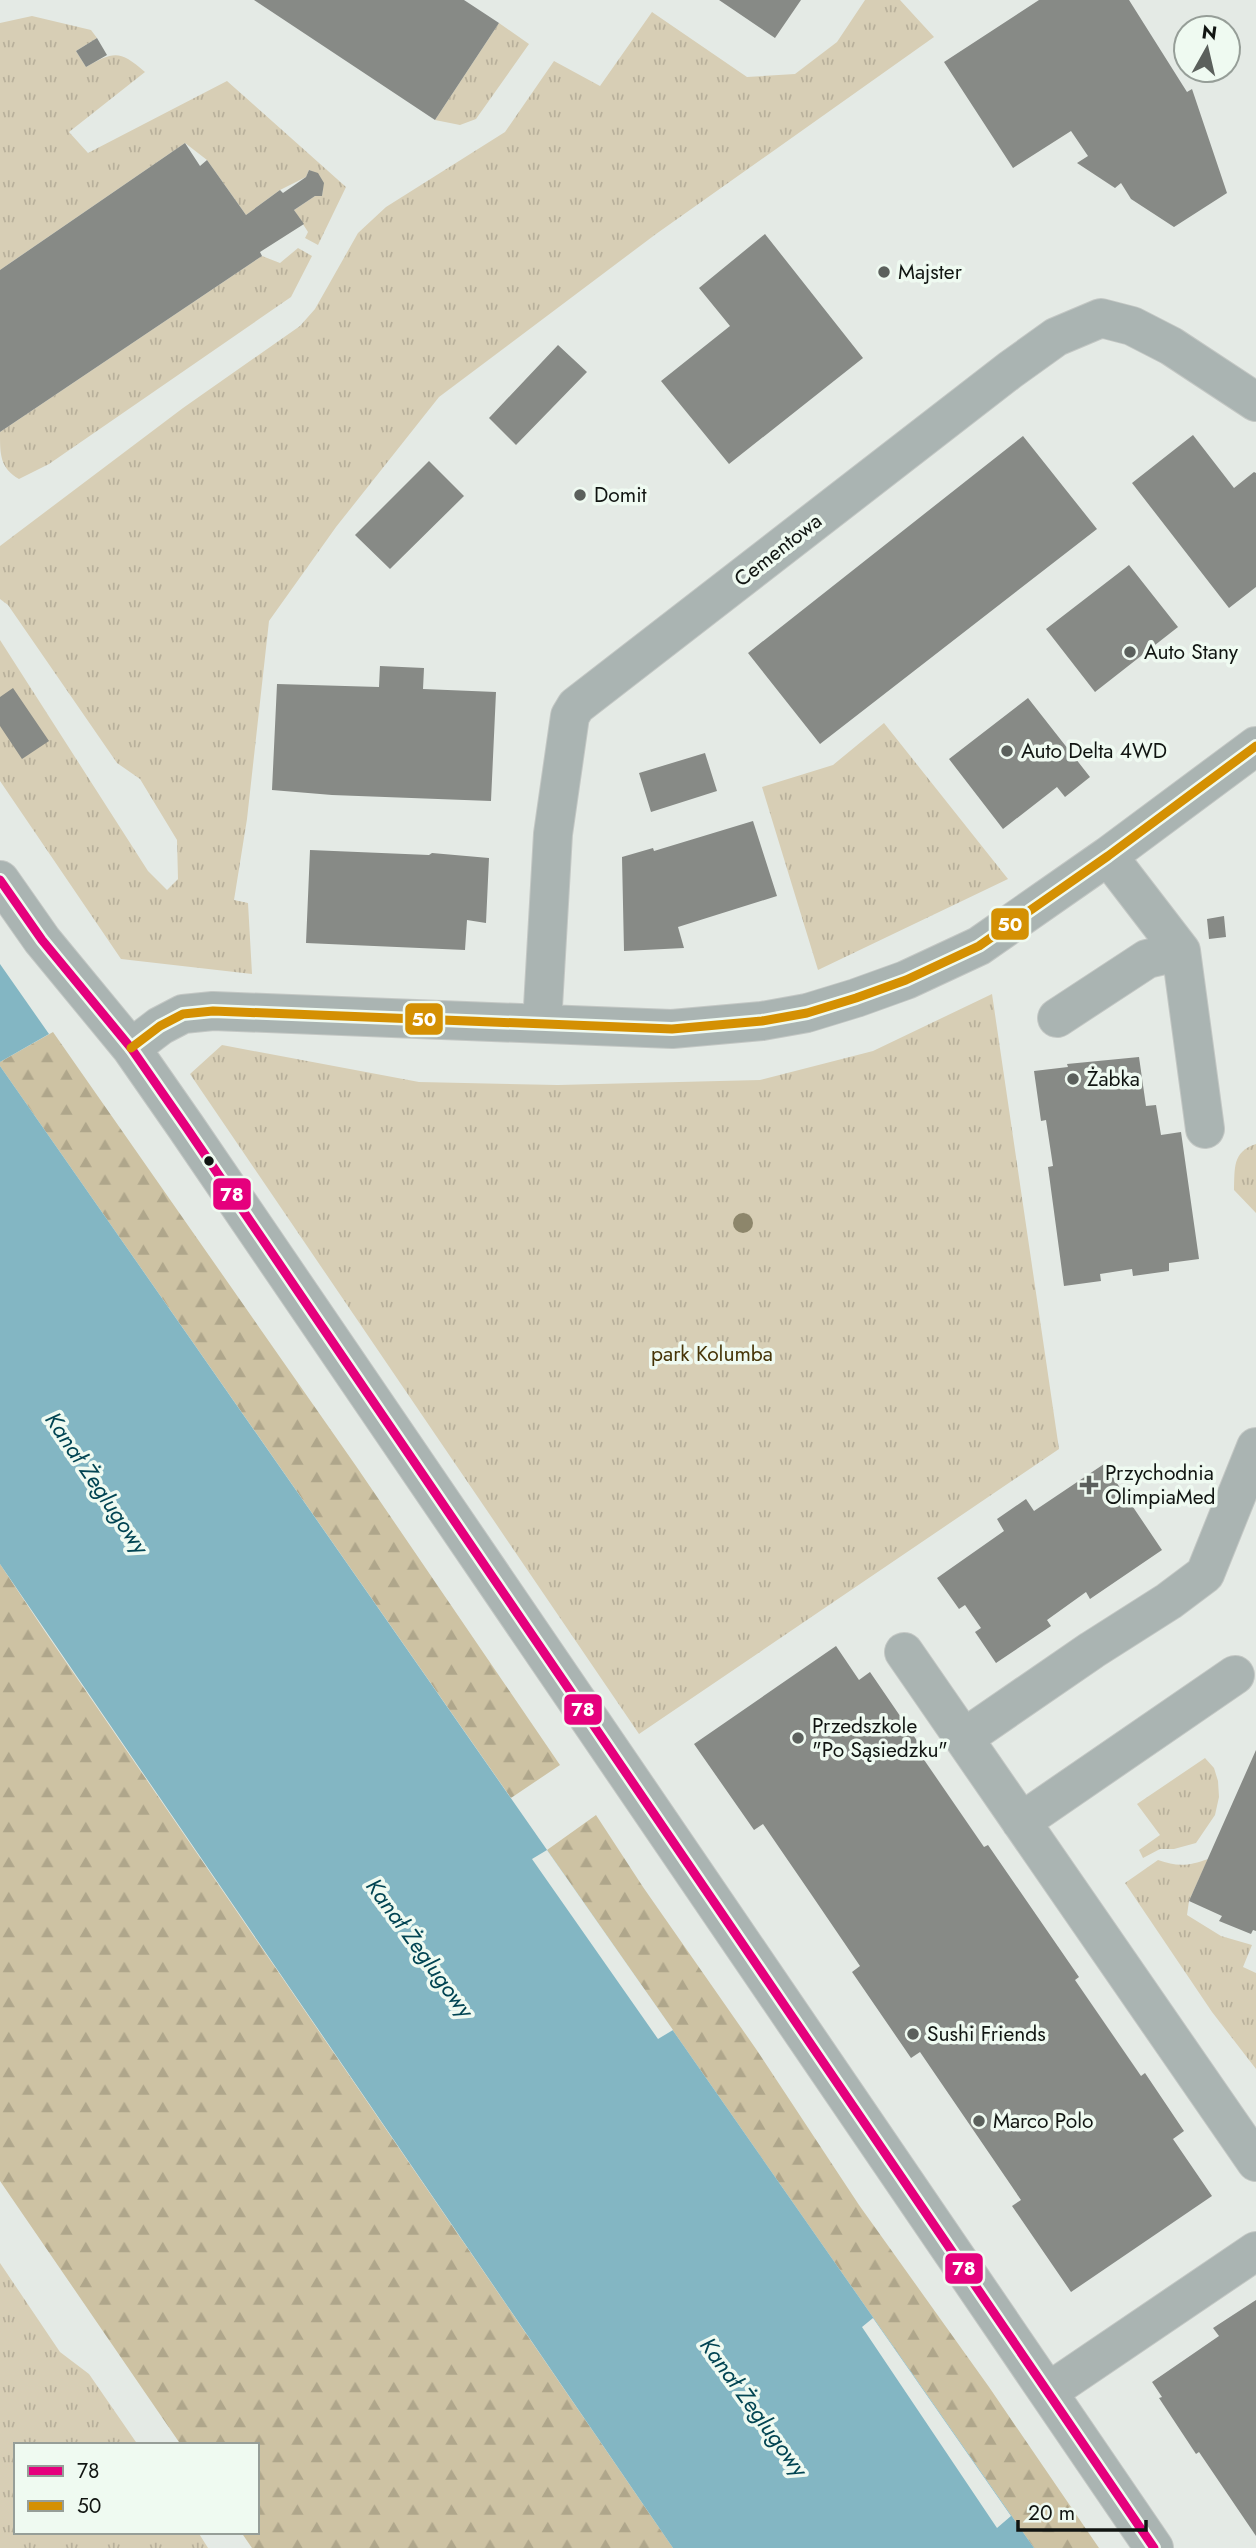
<svg xmlns="http://www.w3.org/2000/svg" width="1256" height="2548" font-family="Jost,sans-serif">
<style>
.grass{fill:url(#grass-tufts)}
.forest{fill:url(#forest-firs)}
.water{fill:#83b6c3}
.pier{fill:#e4eae5}
.building{fill:#878a86}
.lines{fill:none;stroke-linecap:round;stroke-linejoin:round}
.street-casing{stroke:#c3c7c4;stroke-width:40}
.street{stroke:#aab4b2;stroke-width:38}
.bus-1-casing{stroke:#effaf1;stroke-width:14}
.bus-2-casing{stroke:#effaf1;stroke-width:14}
.bus-1{stroke:#e5007d;stroke-width:9}
.bus-2{stroke:#d49003;stroke-width:9}
.tree{fill:#8d866b}
.poi-dot{fill:#5b605c;stroke:#effaf1;stroke-width:2.5}
.bus-dot{fill:#111512;stroke:#effaf1;stroke-width:2.5}
.labels{text-anchor:middle;dominant-baseline:central;stroke-width:7;stroke-linejoin:round;paint-order:stroke}
.poi-label{font-size:21px;fill:#111512;stroke:#effaf1;text-anchor:start}
.street-label{font-size:21px;fill:#111512;stroke:#effaf1}
.park-label{font-size:21px;fill:#463407;stroke:#effaf1}
.water-label{font-size:23px;font-style:italic;fill:#014452;stroke:#effaf1}
.line-badge{stroke:#effaf1;stroke-width:2.5}
.badge-label{font-size:19px;text-anchor:middle;font-weight:bold;fill:#fff}
</style>
<defs>
<pattern id="grass-tufts" width="24" height="20" patternUnits="userSpaceOnUse" patternTransform="scale(1.75)"><rect width="24" height="20" fill="#d7ceb5"/><path d="M3 7l-1-3M5 7V3M7 7l1-3M15 17l-1-3M17 17v-4M19 17l1-3" fill="none" stroke="#b8b09b"/></pattern>
<pattern id="forest-firs" width="22" height="20" patternUnits="userSpaceOnUse" patternTransform="scale(1.75)"><rect width="22" height="20" fill="#cdc2a3"/><path d="M5 1l3.5 6h-7zM16 11l3.5 6h-7z" fill="#afa68b"/></pattern>
</defs>
<rect width="100%" height="100%" fill="#e4eae5"/>
<path class="grass" d="M865 0H900L934 37 656 234 439 397 336 527 269 621 247 819 234 900 248 903 252 974 121 959 0 781V640L148 871 167 890 178 879 177 840 140 779 117 763 8 605 0 599V546L183 408 300 326 315 309 358 233 386 207 505 132 554 61 600 86 652 12 747 77 795 74 837 42Z
M32 16 91 30 97 38 76 51 86 67C114 51 120 50 145 72L69 132 88 153 227 81 346 187 318 245 305 238 308 232 294 210 315 196H322C324 182 323 175 309 170L306 177 280 190 246 215 207 160 185 143 0 270V23Z
M499 23 529 44 476 119 460 125 435 120Z
M298 248 312 256 291 297 49 464 19 479C0 468 0 455 0 432L262 256 280 263Z
M884 723 1008 879 818 970 762 787 833 765Z
M992 994 1059 1449 639 1734 190 1074 222 1045 419 1082 558 1085 760 1080 873 1051Z
M1256 1144V1213L1234 1190C1235 1168 1232 1152 1256 1144Z
M1205 1758 1214 1768 1218 1781 1219 1797 1215 1815 1196 1843 1174 1849H1160L1143 1858 1139 1850 1160 1835 1137 1804Z
M1208 1859 1189 1901 1187 1915 1221 1936 1252 1945 1243 1967 1256 1973V2069L1212 2012 1125 1883 1158 1860C1177 1867 1189 1866 1208 1859Z
M0 2263 60 2352 89 2374 138 2445H16V2532H198L208 2548H0Z"/>
<path class="forest" d="M53 1032 356 1466 560 1765 511 1798 0 1066V1062Z
M0 1564 44 1630 673 2548H252L241 2532H257V2445H181L0 2181Z
M596 1815 643 1887 756 2049 859 2205 989 2387 1099 2548H1034L547 1850Z"/>
<path class="water" d="M0 964 49 1034 0 1062Z
M0 1066 1034 2548H673L0 1564Z"/>
<path class="pier" d="M547 1850 673 2030 658 2039 532 1859Z
M873 2318 1011 2516 997 2528 862 2327Z"/>
<path class="building" d="M254 0H464L499 23 435 120Z
M719 0H801L775 38Z
M1039 0H1129L1187 92 1192 89 1227 193 1174 227 1131 199 1121 183 1115 188 1077 163 1088 156 1071 131 1013 168 944 62Z
M97 38 107 55 86 67 76 51Z
M185 143 200 166 207 160 246 215 280 190 283 193 306 177 309 170 318 173 324 183 322 196H315L294 210 304 224 260 252 262 256 0 432V270Z
M765 234 863 358 729 464 661 381 730 326 699 288Z
M558 345 587 372 516 445 489 418Z
M1193 435 1234 488 1254 472 1256 473V587L1229 608 1132 483Z
M1023 436 1097 529 820 744 748 653Z
M429 461 464 496 390 569 355 535Z
M1129 565 1178 627 1095 692 1046 629Z
M380 666 424 668 423 689 496 692 491 801 332 795 272 790 277 684 379 687Z
M13 688 49 741 22 759 0 726V697Z
M1028 698 1090 777 1065 797 1057 787 1003 829 949 759Z
M705 753 717 791 651 812 639 773Z
M753 821 777 896 678 927 684 948 624 951 622 857 653 848 654 851Z
M310 850 429 855 432 853 489 858 486 923 467 920 465 950 306 943Z
M1224 916 1226 937 1209 939 1207 919Z
M1139 1057 1146 1106 1156 1105 1161 1135 1181 1132 1199 1259 1169 1263V1271L1133 1276 1132 1269 1100 1274 1101 1281 1064 1286 1048 1167 1053 1166 1046 1120 1041 1121 1034 1071 1068 1067 1067 1064Z
M1104 1464 1162 1550 1090 1599 1086 1592 1047 1620 1051 1626 996 1663 975 1632 981 1628 965 1605 959 1609 937 1578 1004 1531 997 1519 1026 1499 1034 1511Z
M836 1646 859 1680 870 1672 922 1748 918 1751 984 1847 988 1845 1079 1977 1075 1980 1141 2076 1145 2073 1184 2131 1173 2139 1212 2196 1071 2292 1012 2206 1021 2200 920 2052 911 2058 852 1972 860 1966 811 1894 763 1824 754 1830 694 1744Z
M1256 1750V1931L1253 1930 1251 1934 1219 1921 1222 1916 1189 1901Z
M1256 2300V2536L1199 2452 1196 2454 1159 2398 1162 2397 1152 2382 1219 2336 1213 2328Z"/>
<g class="lines">
<defs>
<path id="street" d="M1108 856 1181 951 1205 1129
M0 880 42 940 131 1048 186 1127 1154 2548
M1057 1018 1147 959 1181 951
M542 1024 553 834 570 716 576 706 1010 370 1056 337 1101 318 1132 326 1171 346 1256 402
M131 1048 160 1026 183 1014 213 1011 672 1029 762 1021 807 1013 856 998 906 980 979 946 1108 856 1256 746
M904 1652 1256 2162
M964 1738 1092 1650 1169 1601 1205 1574 1256 1447
M1021 1822 1235 1675
M1048 2392 1256 2251"/>
</defs>
<use href="#street" class="street-casing"/>
<use href="#street" class="street"/>
<defs>
<path id="bus-1" d="M0 880 42 940 131 1048 186 1127 1154 2548"/>
<path id="bus-2" d="M131 1048 160 1026 183 1014 213 1011 672 1029 762 1021 807 1013 856 998 906 980 979 946 1108 856 1256 746"/>
</defs>
<use href="#bus-1" class="bus-1-casing"/>
<use href="#bus-2" class="bus-2-casing"/>
<use href="#bus-1" class="bus-1"/>
<use href="#bus-2" class="bus-2"/>
</g>
<circle class="tree" cx="743" cy="1223" r="10"/>
<g class="poi-dot">
<circle cx="884" cy="272" r="7"/>
<circle cx="580" cy="495" r="7"/>
<circle cx="1130" cy="652" r="7"/>
<circle cx="1007" cy="751" r="7"/>
<circle cx="1073" cy="1079" r="7"/>
<path d="M1085.5 1474.5h7v7h7v7h-7v7h-7v-7h-7v-7h7z"/>
<circle cx="798" cy="1738" r="7"/>
<circle cx="913" cy="2034" r="7"/>
<circle cx="979" cy="2121" r="7"/>
</g>
<circle class="bus-dot" cx="209" cy="1161" r="6"/>
<g class="labels">
<g class="poi-label">
<text x="898" y="272">Majster</text>
<text x="594" y="495">Domit</text>
<text x="1144" y="652">Auto Stany</text>
<text x="1021" y="751">Auto Delta 4WD</text>
<text x="1087" y="1079">Żabka</text>
<text x="1105" y="1473">Przychodnia<tspan x="1105" dy="24">OlimpiaMed</tspan></text>
<text x="812" y="1726">Przedszkole<tspan x="812" dy="24">"Po Sąsiedzku"</tspan></text>
<text x="927" y="2034">Sushi Friends</text>
<text x="993" y="2121">Marco Polo</text>
</g>
<g class="street-label">
<text transform="translate(778 550) rotate(-38)">Cementowa</text>
</g>
<g class="park-label">
<text x="712" y="1354">park Kolumba</text>
</g>
<g class="water-label">
<text transform="translate(97 1483) rotate(56)">Kanał Żeglugowy</text>
<text transform="translate(420 1948) rotate(54)">Kanał Żeglugowy</text>
<text transform="translate(754 2407) rotate(54)">Kanał Żeglugowy</text>
</g>
</g>
<g class="line-badge">
<rect x="990" y="907" width="40" height="34" rx="7" fill="#d49003"/>
<rect x="404" y="1002" width="40" height="34" rx="7" fill="#d49003"/>
<rect x="212" y="1177" width="40" height="34" rx="7" fill="#e5007d"/>
<rect x="563" y="1693" width="40" height="33" rx="7" fill="#e5007d"/>
<rect x="944" y="2252" width="40" height="33" rx="7" fill="#e5007d"/>
</g>
<g class="badge-label">
<text x="1010" y="931">50</text>
<text x="424" y="1026">50</text>
<text x="232" y="1201">78</text>
<text x="583" y="1716">78</text>
<text x="964" y="2275">78</text>
</g>
<rect x="14" y="2443" width="245" height="91" fill="#effaf1" stroke="#969e98" stroke-width="2"/>
<rect x="28" y="2466" width="35" height="10" fill="#e5007d" stroke="#969e98" stroke-width="2"/>
<text x="77" y="2478" font-size="21" fill="#111512">78</text>
<rect x="28" y="2501" width="35" height="10" fill="#d49003" stroke="#969e98" stroke-width="2"/>
<text x="77" y="2513" font-size="21" fill="#111512">50</text>
<g transform="translate(1207 49) rotate(8)"><circle r="33" fill="#effaf1" stroke="#969e98" stroke-width="2"/>
<path d="M0-5L12 26L0 18L-12 26Z" fill="#5b605c"/>
<text y="-10" font-size="19" font-weight="bold" text-anchor="middle" fill="#111512">N</text>
</g>
<path d="M1018 2520v10h128v-10" fill="none" stroke="#111512" stroke-width="3.5"/>
<text x="1028" y="2520" font-size="21" fill="#111512" stroke="#effaf1" stroke-width="5" paint-order="stroke">20 m</text>
</svg>
